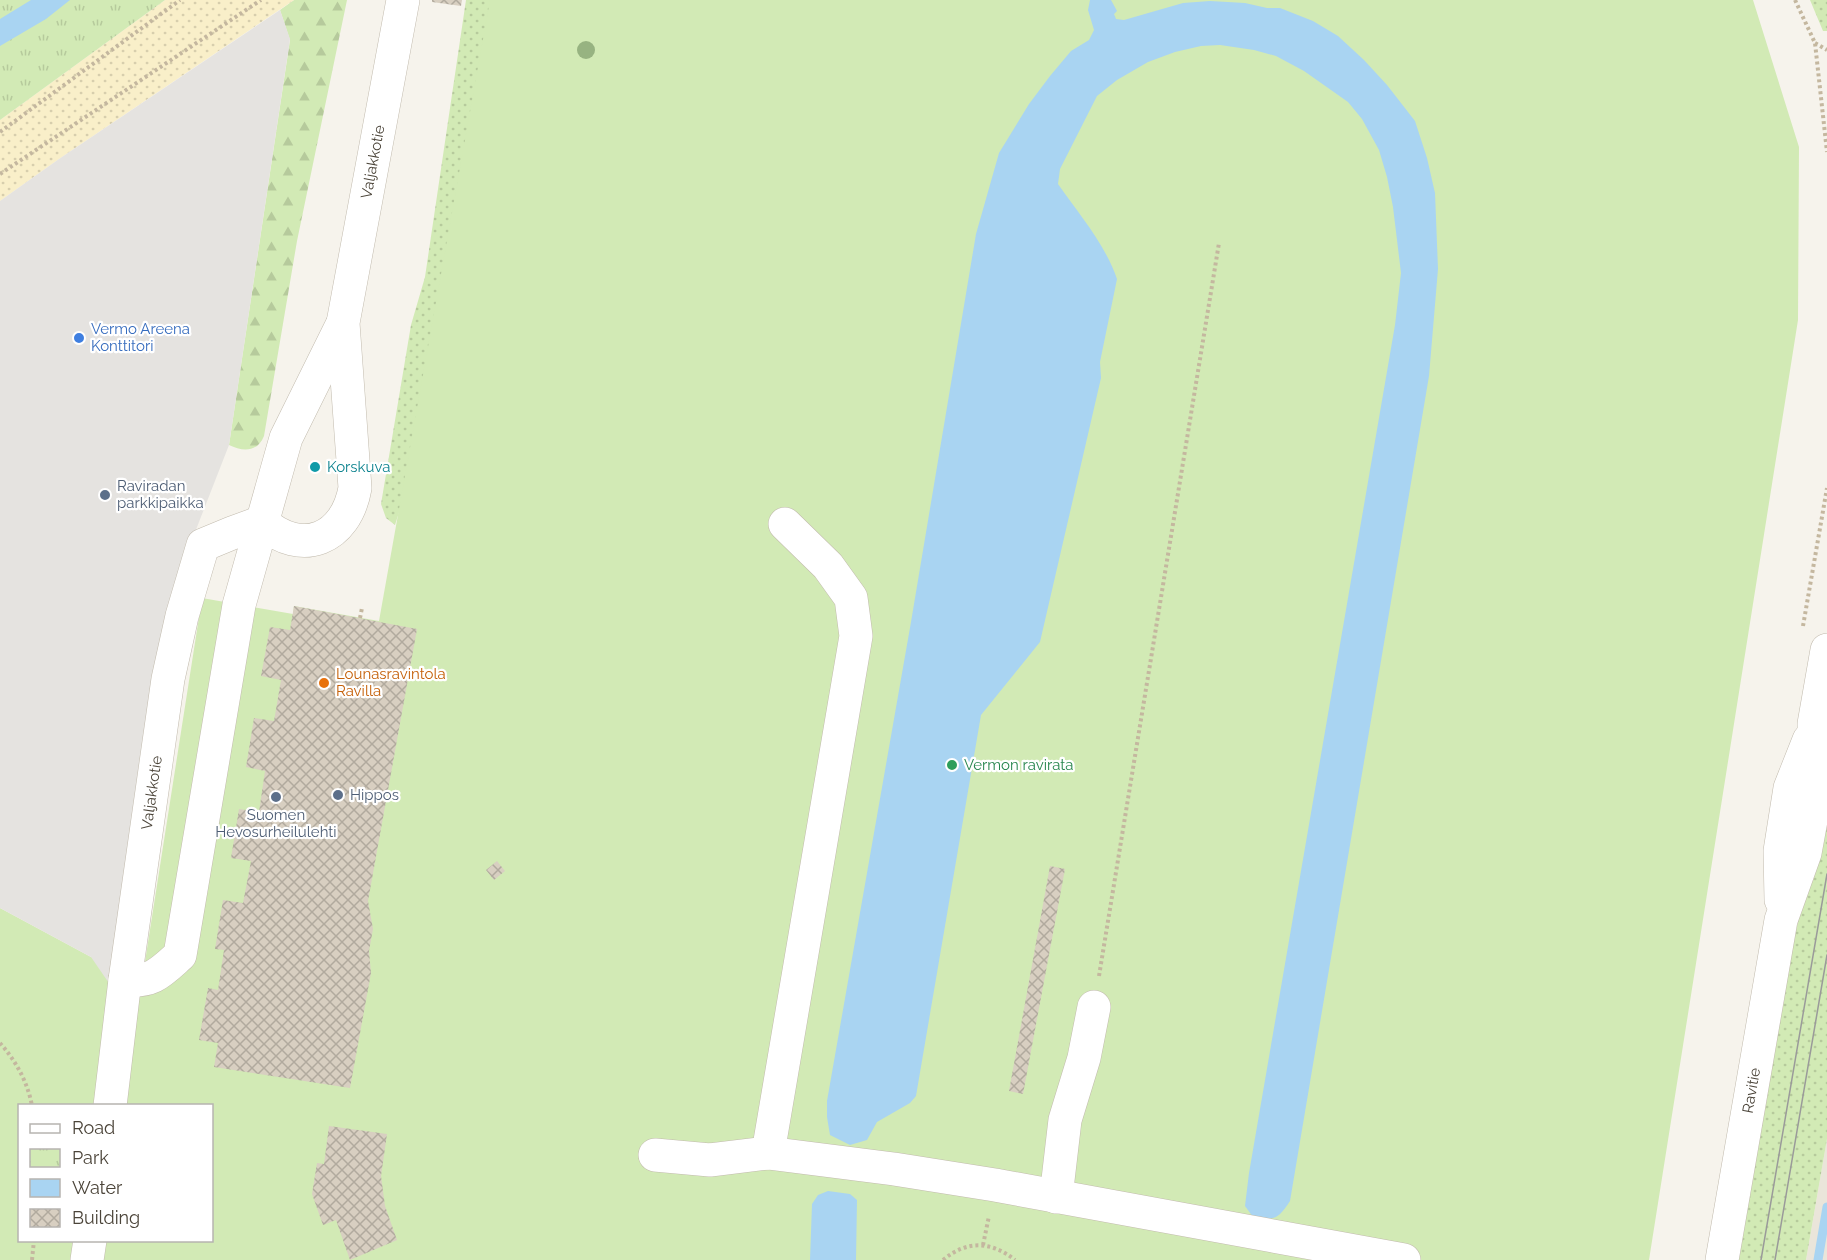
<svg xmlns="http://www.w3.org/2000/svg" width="1827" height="1260" font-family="Raleway,sans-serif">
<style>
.residential{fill:#eae5da}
.grass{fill:url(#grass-dots)}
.forest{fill:url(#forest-firs)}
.sand{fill:url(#sand-dots)}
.park{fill:url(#park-tufts)}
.pitch{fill:#d2eab5;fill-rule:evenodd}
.parking{fill:#e5e3e0}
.water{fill:#a9d4f2}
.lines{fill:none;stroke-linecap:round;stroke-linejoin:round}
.stream{stroke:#a9d4f2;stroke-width:9}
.building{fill:url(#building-cross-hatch)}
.minor-casing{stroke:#c2bbae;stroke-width:34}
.path{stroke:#c4b79f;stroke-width:4;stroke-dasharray:3 3;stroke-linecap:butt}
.minor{stroke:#fff;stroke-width:33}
.tram{stroke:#9a9a9a;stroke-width:1.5}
.tree{fill:#97b381}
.shop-dot{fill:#3f7fe0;stroke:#fff;stroke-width:2}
.culture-dot{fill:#0f9aa8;stroke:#fff;stroke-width:2}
.service-dot{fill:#5c6f8a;stroke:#fff;stroke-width:2}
.food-dot{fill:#e8710a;stroke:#fff;stroke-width:2}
.leisure-dot{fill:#2e9e5b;stroke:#fff;stroke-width:2}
.labels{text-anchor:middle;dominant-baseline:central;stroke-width:4.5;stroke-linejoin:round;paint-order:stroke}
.street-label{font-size:15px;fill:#4b4439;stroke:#fff}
.shop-label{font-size:15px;fill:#366cbe;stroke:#fff;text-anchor:start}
.culture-label{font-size:15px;fill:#0d838f;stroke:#fff;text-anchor:start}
.service-label{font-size:15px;fill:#4e5e75;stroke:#fff;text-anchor:start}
.food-label{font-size:15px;fill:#c56008;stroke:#fff;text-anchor:start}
.leisure-label{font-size:15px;fill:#27864d;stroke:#fff;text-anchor:start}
</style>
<defs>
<pattern id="grass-dots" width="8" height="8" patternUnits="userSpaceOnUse" patternTransform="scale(1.5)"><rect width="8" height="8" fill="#d2eab5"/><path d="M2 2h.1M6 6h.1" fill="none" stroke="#b6ca9c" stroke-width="1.8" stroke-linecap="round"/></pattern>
<pattern id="forest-firs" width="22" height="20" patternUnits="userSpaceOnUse" patternTransform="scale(1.5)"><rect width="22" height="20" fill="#d2eab5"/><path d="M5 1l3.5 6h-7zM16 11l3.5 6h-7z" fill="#b6ca9c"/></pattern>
<pattern id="sand-dots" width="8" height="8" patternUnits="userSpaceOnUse" patternTransform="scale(1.5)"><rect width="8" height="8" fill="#f9efc9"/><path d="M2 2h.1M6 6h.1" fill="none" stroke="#d7cead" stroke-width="1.8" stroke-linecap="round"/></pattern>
<pattern id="park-tufts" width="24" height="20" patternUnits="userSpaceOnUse" patternTransform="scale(1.5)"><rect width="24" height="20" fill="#d2eab5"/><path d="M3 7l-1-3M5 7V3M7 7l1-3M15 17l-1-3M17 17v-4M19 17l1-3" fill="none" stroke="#b6ca9c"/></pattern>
<pattern id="building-cross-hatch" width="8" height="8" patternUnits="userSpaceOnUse" patternTransform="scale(1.5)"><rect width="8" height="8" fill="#d8cfc1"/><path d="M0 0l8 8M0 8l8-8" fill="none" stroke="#b1aa9e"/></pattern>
</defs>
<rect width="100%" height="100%" fill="#f6f3ec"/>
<path class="residential" d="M1827 1139V1260H1806Z"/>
<path class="grass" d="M466 0H561L395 525 386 518 381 504 411 325 425 277Z
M1810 0H1827V31H1823Z
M1827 795V1139L1806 1260H1738L1789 961Z"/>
<path class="forest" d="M294 0H347L297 241 264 436C258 452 243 452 229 445L290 40 280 10Z"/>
<path class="sand" d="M165 0H294L59 159 0 201V120Z"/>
<path class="park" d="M0 0H165L0 120Z"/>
<path class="pitch" d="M490 0H1753L1799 147 1798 320 1649 1260H0V908L91 957 144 968 202 598 293 614 294 606 379 621ZM20 1106H212V1240H20Z"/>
<path class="parking" d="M280 10 290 39 229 445 190 545 113 989 91 957 0 908V201L59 159Z"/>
<path class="water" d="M31 0H70L46 19 0 46V19Z
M1090 0H1111L1117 11 1114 14 1116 19 1124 20 1183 3 1210 1 1245 3 1267 8H1280L1313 21 1338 36 1364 60 1387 85 1415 121 1427 158 1435 193 1438 269 1429 376 1290 1201C1278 1219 1275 1221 1253 1217L1245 1206 1249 1173 1395 325 1401 273 1393 207 1387 177 1379 150 1362 119 1348 102 1304 71 1276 56 1254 50 1220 45 1201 46 1175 52 1148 62 1117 80 1097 96 1060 169 1058 184C1079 214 1105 244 1117 279L1100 362 1101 378 1040 642 981 715 916 1096 910 1103 877 1122 867 1140 850 1145 830 1135 827 1117V1101L911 622 976 234 999 153 1029 104 1050 76 1071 51 1089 40 1094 30 1088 10Z
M828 1191 850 1194 857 1200 856 1260H810L812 1204 818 1195Z"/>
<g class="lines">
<path class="stream" d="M1818 1260 1827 1207"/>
</g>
<path class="building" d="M432 0H462L461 6 432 2Z
M294 606 417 629 368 901 373 929 369 951 371 973 350 1088 214 1067 218 1043 199 1040 208 988 218 990 224 950 215 949 223 900 243 903 251 861 231 858 239 809 259 812 265 771 246 767 254 718 274 721 281 680 261 676 270 627 290 630Z
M497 861 505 871 494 880 486 870Z
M1050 866 1065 869 1023 1094 1009 1091Z
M329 1126 387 1134 381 1176 385 1206 397 1240 350 1260 336 1220 323 1225 312 1194 317 1163 324 1164Z"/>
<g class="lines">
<defs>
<g id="minor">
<path d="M1781 900 1780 851 1790 788 1809 740"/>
<path d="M125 980C153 982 160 973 180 955L239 605 286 438 342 325"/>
<path id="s1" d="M110 1106 125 980 168 679 182 616 203 545 232 533 262 522C302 558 346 539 355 488L343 323 403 0"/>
<path d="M768 1153 856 636 851 598 828 566 785 524"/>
<path d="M655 1155 710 1160 768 1153 894 1169 995 1185 1404 1260"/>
<path d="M1056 1197 1065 1120 1084 1058 1094 1007"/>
<path d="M87 1260 90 1240"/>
<path id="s2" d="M1722 1260 1781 920 1805 853 1816 793 1814 724 1827 650"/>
</g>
</defs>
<use href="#minor" class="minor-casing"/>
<path class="path" d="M1795 0 1815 43 1827 152
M1815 43 1827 50
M0 132 180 0
M0 174 261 0
M360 618 362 608
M1803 626 1827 488
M1099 976 1219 243
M0 1043C16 1061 28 1083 32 1106
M983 1245 989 1216
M32 1260 34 1240
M943 1260C967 1240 991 1241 1015 1260"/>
<use href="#minor" class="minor"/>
<path class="tram" d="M1761 1260 1827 874
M1775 1260 1827 955"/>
</g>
<circle class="tree" cx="586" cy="50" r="9"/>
<circle class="shop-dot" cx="79" cy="338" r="6"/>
<circle class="culture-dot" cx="315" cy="467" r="6"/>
<g class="service-dot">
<circle cx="105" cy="495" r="6"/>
<circle cx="338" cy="795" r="6"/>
<circle cx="276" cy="797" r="6"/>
</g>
<circle class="food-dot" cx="324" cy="683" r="6"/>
<circle class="leisure-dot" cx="952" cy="765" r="6"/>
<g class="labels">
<g class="street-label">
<text stroke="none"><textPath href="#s1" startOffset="1089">Valjakkotie</textPath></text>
<text stroke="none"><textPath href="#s1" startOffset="316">Valjakkotie</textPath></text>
<text stroke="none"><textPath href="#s2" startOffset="172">Ravitie</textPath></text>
</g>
<g class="shop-label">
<text x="91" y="329">Vermo Areena<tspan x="91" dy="17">Konttitori</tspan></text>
</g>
<g class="culture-label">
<text x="327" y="467">Korskuva</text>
</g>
<g class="service-label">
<text x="117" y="486">Raviradan<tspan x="117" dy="17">parkkipaikka</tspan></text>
<text x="350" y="795">Hippos</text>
<text x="276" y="815" text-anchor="middle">Suomen<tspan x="276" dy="17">Hevosurheilulehti</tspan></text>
</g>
<g class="food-label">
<text x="336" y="674">Lounasravintola<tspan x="336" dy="17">Ravilla</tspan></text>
</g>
<g class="leisure-label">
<text x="964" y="765">Vermon ravirata</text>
</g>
</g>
<rect x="18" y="1104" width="195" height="138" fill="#ffffff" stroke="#b7b4b0" stroke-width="1.5"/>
<rect x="30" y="1124" width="30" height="9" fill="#ffffff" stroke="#b7b4b0" stroke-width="1.5"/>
<text x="72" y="1134" font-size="18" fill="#4b4439">Road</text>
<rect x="30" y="1149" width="30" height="18" fill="url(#park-tufts)" stroke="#b7b4b0" stroke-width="1.5"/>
<text x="72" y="1164" font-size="18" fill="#4b4439">Park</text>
<rect x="30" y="1179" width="30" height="18" fill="#a9d4f2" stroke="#b7b4b0" stroke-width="1.5"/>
<text x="72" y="1194" font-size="18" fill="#4b4439">Water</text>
<rect x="30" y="1209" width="30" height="18" fill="url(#building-cross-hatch)" stroke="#b7b4b0" stroke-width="1.5"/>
<text x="72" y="1224" font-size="18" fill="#4b4439">Building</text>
</svg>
